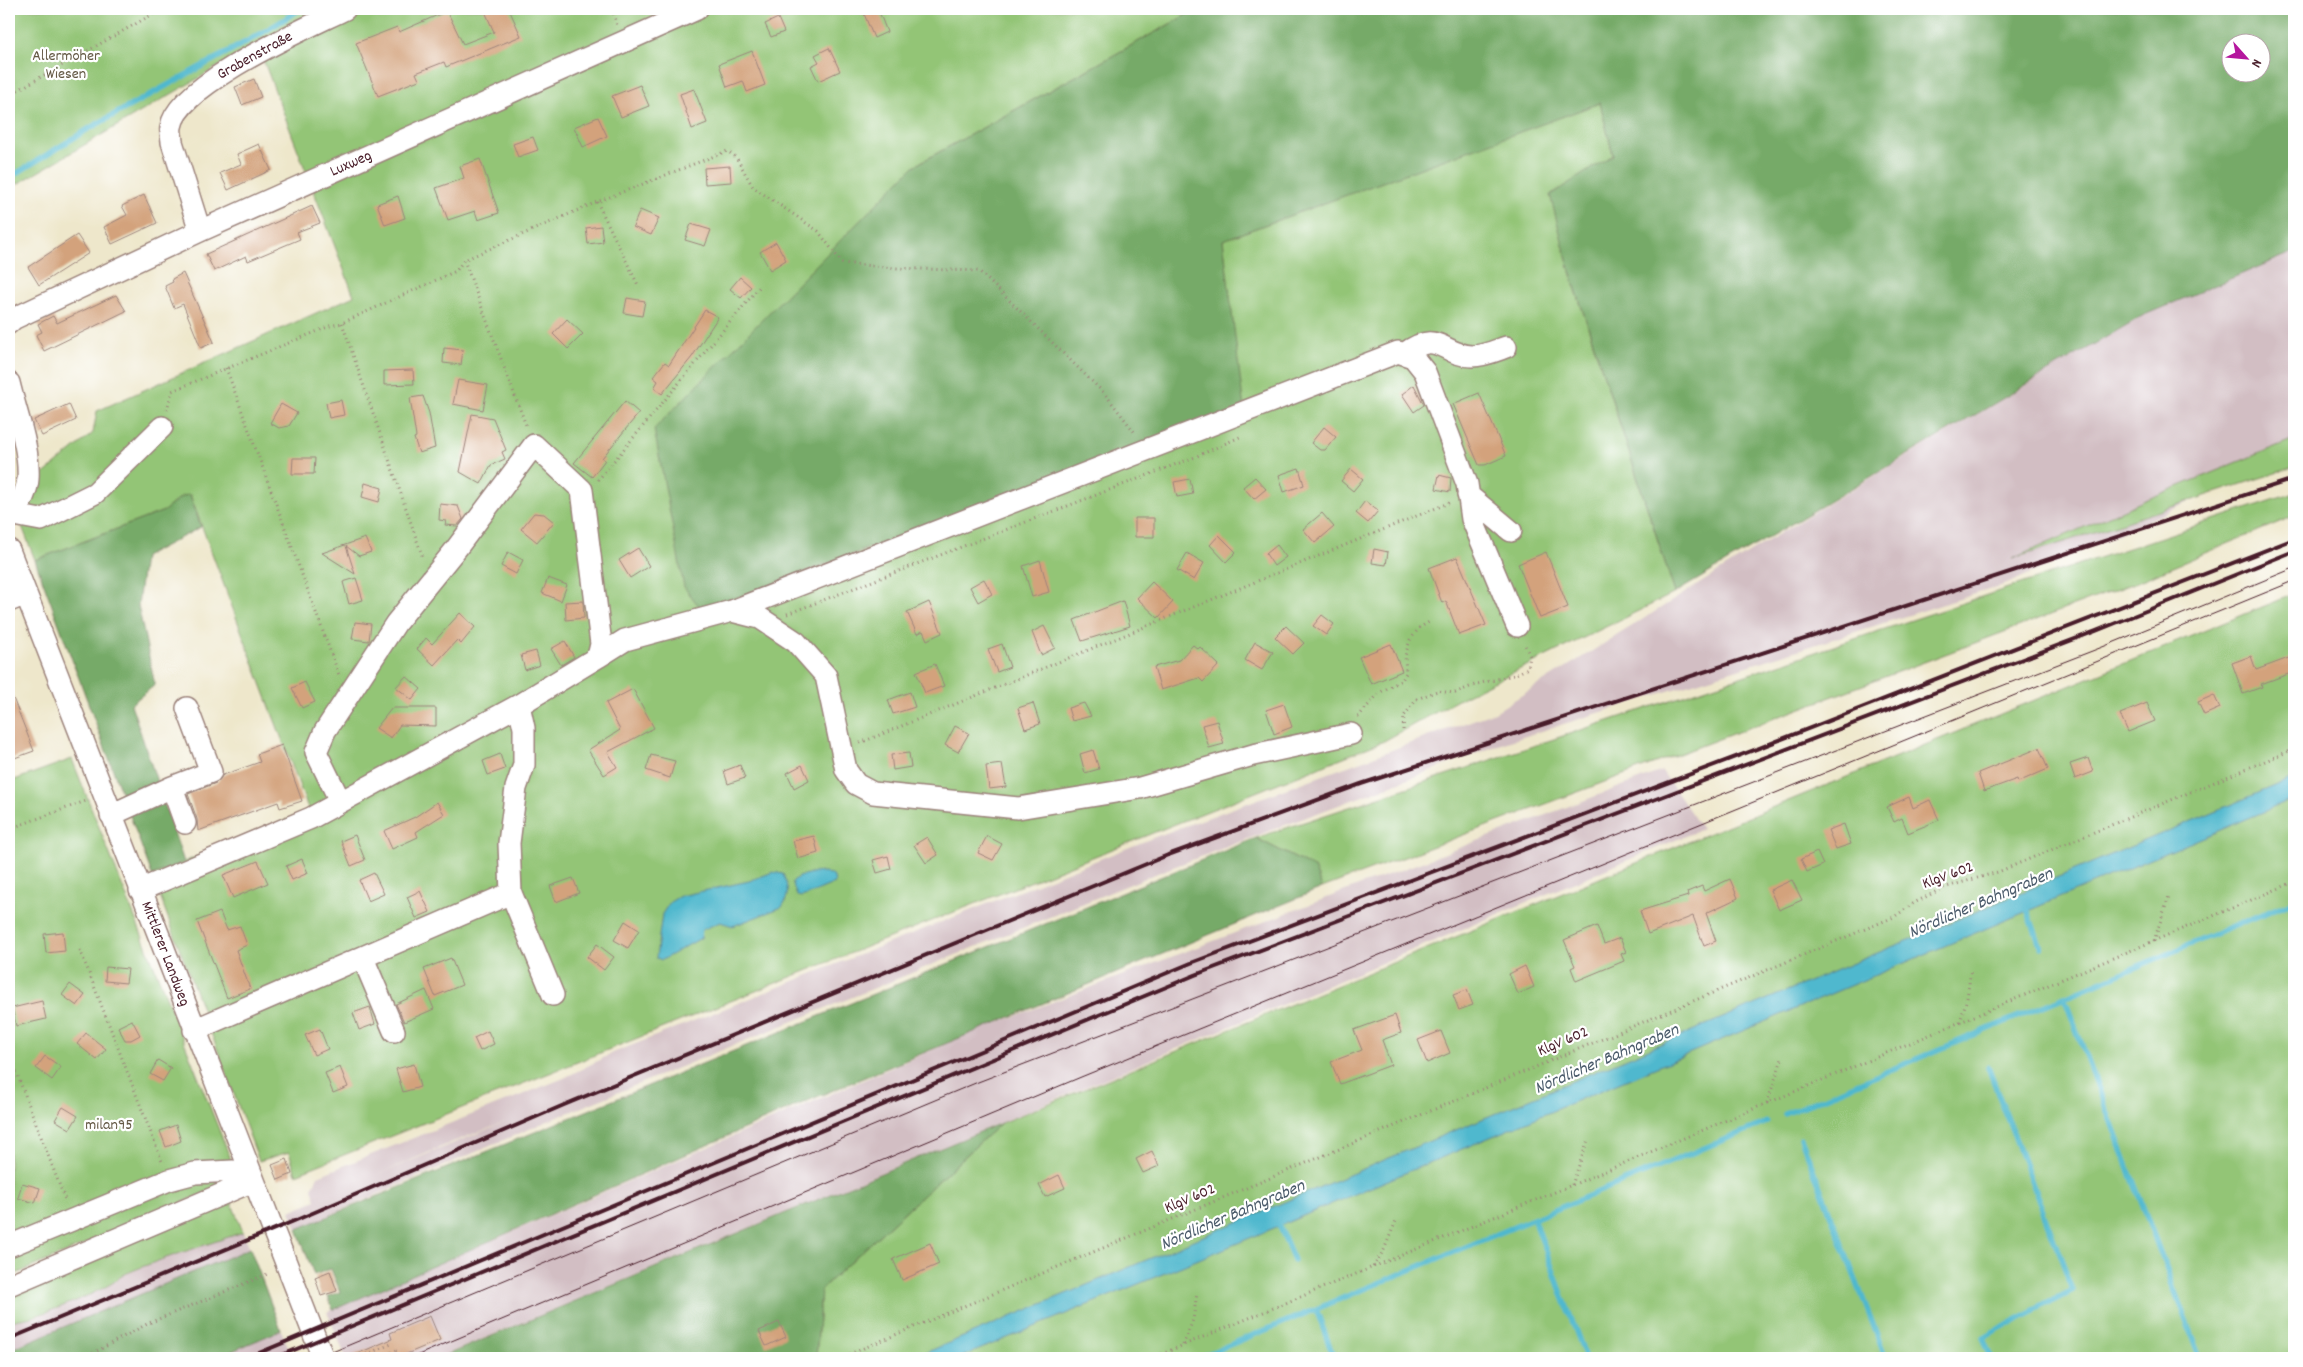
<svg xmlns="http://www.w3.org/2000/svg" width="2303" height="1367" font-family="Dekko,sans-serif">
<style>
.industrial{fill:#d2bec3;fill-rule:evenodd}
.green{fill:#93c576;stroke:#6e7250}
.forest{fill:#76aa67;stroke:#606449;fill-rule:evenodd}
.water{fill:#50b8ce;stroke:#4d6c7c}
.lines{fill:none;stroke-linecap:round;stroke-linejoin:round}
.stream{stroke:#50b8ce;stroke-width:5.5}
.building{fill:#d3a27c}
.minor-casing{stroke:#9c837b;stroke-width:24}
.path{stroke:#9c837b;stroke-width:3;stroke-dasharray:1 4;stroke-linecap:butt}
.minor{stroke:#fff;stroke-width:21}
.tram{stroke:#4a1f2b;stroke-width:1}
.rail{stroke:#4a1f2b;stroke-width:4}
.labels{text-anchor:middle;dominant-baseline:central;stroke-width:4.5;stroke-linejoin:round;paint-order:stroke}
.park-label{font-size:16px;fill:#645945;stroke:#fff}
.street-label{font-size:16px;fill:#4a1f2b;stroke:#fff}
.water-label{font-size:18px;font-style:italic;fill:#4c5c6c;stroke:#fff}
</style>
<rect width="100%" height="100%" fill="#fff"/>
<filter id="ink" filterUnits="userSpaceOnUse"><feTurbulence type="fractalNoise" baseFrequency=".02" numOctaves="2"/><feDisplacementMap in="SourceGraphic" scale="10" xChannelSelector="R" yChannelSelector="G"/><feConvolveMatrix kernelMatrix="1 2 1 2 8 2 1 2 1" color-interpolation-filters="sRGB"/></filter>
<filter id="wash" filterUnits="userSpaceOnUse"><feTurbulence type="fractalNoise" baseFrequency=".0096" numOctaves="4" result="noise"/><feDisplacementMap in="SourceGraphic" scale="20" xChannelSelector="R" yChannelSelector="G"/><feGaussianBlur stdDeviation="1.12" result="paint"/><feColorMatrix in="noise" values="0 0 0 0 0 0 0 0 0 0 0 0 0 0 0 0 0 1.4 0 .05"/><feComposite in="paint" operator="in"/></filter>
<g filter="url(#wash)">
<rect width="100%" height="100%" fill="#eee7cb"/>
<path class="industrial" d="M2294 252V455L2007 584 1507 742 1165 870 555 1118 297 1229 290 1211 316 1200 312 1188 318 1176 564 1078 613 1053 1155 837 1495 712 1809 515 2142 316ZM510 1120 374 1176 453 1142Z
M1662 771 1702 829 437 1358H346L327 1312 981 1029Z
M243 1232 250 1248 9 1350V1322L21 1317H36L110 1285 122 1276 173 1254 184 1253 209 1242Z
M281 1330 293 1358H216Z"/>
<path class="green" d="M19 9H1197L914 166 702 610 1148 449 1243 409 1223 240 1600 102 1613 155 1570 272 1675 593 1465 696 1384 741 296 1174 289 1152 259 1161 152 875 309 811 190 495 182 496 164 511 35 560 12 500 93 433 97 411 354 296 257 44 9 189V15Z
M2294 439V467L2012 559 2143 501Z
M2294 493V516L2132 584 1322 888 1314 868 1256 838Z
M2294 594V1358H816L821 1289 1001 1123Z
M72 759 231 1160 225 1184 9 1277V782Z
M229 1196 243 1232C204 1246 164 1257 125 1274 119 1277 115 1282 109 1285 87 1297 62 1307 38 1315 29 1319 19 1318 9 1322V1291Z"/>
<path class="forest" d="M1197 9H2294V252L2142 316 1675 593 1570 271 1550 195 1613 155 1600 103 1223 240 1244 409 702 610 684 587 654 429 914 166ZM2230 42H2260V72H2230Z
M190 495 201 527 144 557 138 605 155 685 131 704 184 862 152 875 35 560 164 511 182 496Z
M1256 838 1314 868 1322 888 812 1099 333 1310 328 1296 340 1292 331 1269 314 1275 297 1229Z
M1001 1123 821 1289 816 1358H439Z
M250 1248 281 1330 216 1358H9V1350Z"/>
<path class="water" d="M2294 778V799L1279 1226 959 1358H913Z
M773 872 783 874C788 887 790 895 782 907L733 926 720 922 702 930 701 938 662 960 656 958 662 914 670 902 680 896 749 881Z
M825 872 834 877 835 883 802 897 797 896 792 882C802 873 812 873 825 872Z"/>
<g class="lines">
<path class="stream" d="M9 178 90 128 262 33 301 9
M2025 904 2041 947
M2064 997 2200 1358
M1988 1067 2073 1290 1983 1337 1991 1358
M1785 1114 2294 901
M1801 1138 1886 1358
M1534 1219 1586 1358
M1277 1220 1294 1260
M1316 1309 1334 1358
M1198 1358 1767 1122"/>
</g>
<g id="blocks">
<path class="building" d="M484 9H509L521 36 446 67 444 62 416 73 419 80 378 96 356 43 397 27 399 32 447 11 463 44 494 32Z
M862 9H878L887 32 874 38Z
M778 18 784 32 771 37 765 24Z
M829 48 840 71 818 81 811 66 819 62 815 55Z
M752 51 765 85 747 92 743 81 727 87 719 64Z
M254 79 261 97 242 105 235 87Z
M640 85 649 106 621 117 612 96Z
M694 89 707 123 692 129 680 94Z
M598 117 607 136 583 147 574 127Z
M533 137 538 150 518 157 513 144Z
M259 144 271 170 228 190 220 173 241 164 237 154Z
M480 159 499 213 478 220 475 211 448 220 436 188 464 178 460 166Z
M730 166 731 182 705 184 704 168Z
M144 195 157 223 112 244 104 227 127 215 122 206Z
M398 196 405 218 385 225 377 204Z
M312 206 320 223 297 232 300 239 248 261 246 256 214 271 206 254Z
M640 210 659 218 651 235 633 227Z
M691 224 711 230 705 246 685 240Z
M601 226 603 242 588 244 586 228Z
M77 235 89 253 39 285 28 267Z
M776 242 786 260 770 270 760 252Z
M183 273 214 342 201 348 183 304 174 308 165 286 173 282 172 279Z
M740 277 751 287 741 298 730 289Z
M116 295 126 311 44 351 36 335 42 332 38 324 53 316 57 323Z
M627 298 645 301 642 316 624 313Z
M705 310 718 317 692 357 662 394 654 388 658 381 653 377 665 362 669 365Z
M567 319 583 334 568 349 553 334Z
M444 348 463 350 461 365 443 363Z
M413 370 414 384 384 385V371Z
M458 380 488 385 483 410 453 404Z
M1414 385 1424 405 1414 412 1402 394Z
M1479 393 1506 456 1485 465H1479L1453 404Z
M423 396 429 413 435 448 419 453 414 438 416 437 410 398Z
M341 400 344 415 329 418 326 403Z
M625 401 639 413 602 458 605 460 592 477 574 463Z
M69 404 76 420 42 436 34 420Z
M281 404 297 413 289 426 279 428 270 423Z
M472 414 493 418 506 450 502 452 505 459 491 465 481 484 460 472Z
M1324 427 1336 437 1325 450H1320L1311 443Z
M293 458H315L314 474H292Z
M1299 468 1304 485 1284 492 1279 475Z
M1351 469 1363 479 1353 491 1341 481Z
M1439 475 1451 478 1450 492 1436 489Z
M1255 477 1266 489 1254 499 1243 487Z
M1190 479 1193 494 1177 497 1174 482Z
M365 483 382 488 379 502 362 497Z
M1365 501 1378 511 1368 523 1356 513Z
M440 504 458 506 463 519 457 526 445 525 446 521 439 520Z
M534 513 544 514 554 522 537 542 521 529Z
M1322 513 1334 527 1315 543 1303 529Z
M1135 518H1154V537H1135Z
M1219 535 1236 552 1226 562 1210 545Z
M365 538 371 552 359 556 346 546 355 574 322 553Z
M1277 545 1286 557 1274 566 1266 554Z
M638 548 649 566 630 578 619 560Z
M1374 549 1388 552 1386 565 1372 563Z
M508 552 523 560 516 574 501 566Z
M1546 552 1568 607 1540 618 1518 564Z
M1187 553 1204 563 1194 580 1177 570Z
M1457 557 1486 625 1459 635 1446 601 1442 603 1429 568Z
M1040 560 1049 592 1032 597 1023 566Z
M356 578 363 600 349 604 343 582Z
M548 578 567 585 561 601 542 593Z
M984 579 992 594 978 602 970 587Z
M1152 582 1173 602 1158 618 1137 598Z
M583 601 584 618 566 620 565 602Z
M1123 601 1130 626 1082 641 1074 620Z
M929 602 942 633 927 640 923 631 917 634 907 612Z
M460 613 475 627 461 644 457 640 434 665 417 649 426 638 432 644Z
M1322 615 1334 624 1326 635 1313 626Z
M355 622 371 624 369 641 352 639Z
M1044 626 1055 648 1041 655 1032 632Z
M1286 626 1304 643 1293 654 1275 637Z
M565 641 574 657 561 665 551 649Z
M1255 642 1273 652 1262 670 1245 660Z
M1002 644 1010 667 997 672 988 649Z
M1391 644 1402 671 1371 684 1359 657Z
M1193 645 1198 649 1200 647 1219 665 1203 682 1199 678 1161 690 1154 667 1179 660Z
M536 651 540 665 525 670 521 655Z
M2251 656 2256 670 2294 656V672L2261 684 2262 687 2243 694 2232 663Z
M935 664 944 686 925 693 916 672Z
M406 676 421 689 412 700 396 687Z
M305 682 315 702 302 708 292 688Z
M9 688 34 751 9 760Z
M633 689 654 728 608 752 617 767 604 775 588 750 620 730 606 703Z
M910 692 915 707 893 714 888 700Z
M2214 695 2220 708 2204 715 2198 702Z
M1033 703 1040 724 1025 729 1018 708Z
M1084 703 1091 716 1072 721 1068 708Z
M2147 703 2155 721 2128 732 2120 714Z
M1284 704 1292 727 1274 734 1266 710Z
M392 708H436V726L400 725 391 738 376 728Z
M1217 721 1224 744 1209 748 1202 725Z
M955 726 969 733 958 752 945 745Z
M282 745 302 801 280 808 278 802 198 831 197 819 188 794 216 783 223 775 260 762 257 754Z
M2039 748 2048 769 2018 782 2017 779 1984 791 1978 773Z
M1093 750 1099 769 1085 773 1080 754Z
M909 753 911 767 893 770 891 755Z
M500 754 505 769 488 775 483 761Z
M651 755 675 761 670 778 646 770Z
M2088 758 2093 772 2075 779 2070 764Z
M1002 764 1006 787 989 789 986 766Z
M740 765 745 778 728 784 724 771Z
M802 765 809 780 794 788 787 773Z
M1909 797 1913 808 1930 800 1939 820 1908 833 1902 818 1894 822 1887 807Z
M437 802 444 814 416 832 418 837 392 849 384 831 415 817Z
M1844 824 1851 844 1836 849 1828 830Z
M355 835 365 860 351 866 341 841Z
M814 836 818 853 798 859 793 841Z
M987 836 1002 844 993 860 978 853Z
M927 837 938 855 926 863 914 845Z
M1817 852 1823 865 1807 872 1801 859Z
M888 856 891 869 877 873 873 860Z
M302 859 308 873 292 880 286 866Z
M258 861 268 883 233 898 223 875Z
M374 873 384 894 368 901 359 880Z
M573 878 579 893 556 902 550 886Z
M1730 879 1738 898 1706 913 1716 941 1704 946 1693 916 1648 934 1640 911 1688 896 1687 892 1702 886 1704 891Z
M1792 880 1802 900 1779 910 1770 890Z
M420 891 430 912 416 918 407 897Z
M220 912 227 930 240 926 247 945 236 950 250 989 227 998 197 921Z
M625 921 639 930 628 948 614 940Z
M1597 926 1604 944 1620 938 1626 952 1621 954 1624 961 1576 981 1571 968 1575 966 1564 940Z
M63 932 65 951 46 953 44 934Z
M597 944 614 957 604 970 587 957Z
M451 958 462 985 435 996 424 969Z
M1525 966 1534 987 1518 994 1509 974Z
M106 967 128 969 126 983 105 981Z
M70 984 85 995 77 1006 62 995Z
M426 990 434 1009 404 1022 396 1004Z
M1467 990 1473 1005 1459 1010 1453 995Z
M42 1001 46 1019 16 1026 12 1008Z
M370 1007 375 1024 359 1030 353 1013Z
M1395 1015 1401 1033 1382 1040 1391 1065 1340 1084 1331 1062 1362 1050 1354 1030Z
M132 1020 140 1035 131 1040H125L118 1027Z
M320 1029 328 1049 314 1055 305 1035Z
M488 1031 494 1044 480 1051 474 1038Z
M1441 1031 1450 1053 1427 1063 1418 1040Z
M86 1033 106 1049 97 1060 77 1044Z
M45 1056 61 1067 52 1080 36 1068Z
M158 1060 171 1068 163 1081 150 1074Z
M414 1064 420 1087 403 1092 396 1069Z
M340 1067 348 1087 333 1093 325 1073Z
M63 1107 78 1116 70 1129 55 1120Z
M176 1125 181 1141 166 1147 160 1131Z
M1152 1151 1159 1166 1143 1173 1136 1159Z
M287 1159 292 1174 278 1180 272 1165Z
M1059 1175 1065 1188 1045 1197 1039 1185Z
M22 1183 40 1188 35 1203 18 1198Z
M930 1243 939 1264 902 1280 893 1259Z
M330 1271 337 1291 321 1296 315 1277Z
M430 1316 440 1340 397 1358H347L392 1339 390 1333Z
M779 1322 786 1337 766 1346 759 1331Z"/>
</g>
</g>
<g filter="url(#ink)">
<use href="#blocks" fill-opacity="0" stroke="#9c837b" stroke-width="1"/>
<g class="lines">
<defs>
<path id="minor" d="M200 231 172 142C172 138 170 132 171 127 176 85 307 28 345 9
M9 323 13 319 200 231 697 9
M1404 354C1439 328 1441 355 1472 356 1484 356 1495 351 1506 347
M9 383C16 413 30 448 28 479 27 492 20 504 14 515L9 518
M1468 495 1511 531
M14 515 41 520 95 493 162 427
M9 550 323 1358
M9 601 26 594
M732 611 1398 352 1413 357 1425 372 1467 484 1472 519 1517 626
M598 657 625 640 732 611 760 618 796 642 826 676 846 770 856 784 873 793 1018 808 1140 788 1253 755 1351 734
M172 787 211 772 187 708
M111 815 172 787 185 823
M140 890 311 818 519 705 598 657 601 644 582 490 534 445 456 549 396 623 325 731 316 752 340 801
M511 893 553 995
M363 958 394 1031
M194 1030 511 893 509 843 516 788 524 765V728L519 705
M9 1246 169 1180 195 1173 233 1171 253 1181
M9 1285 253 1181"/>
</defs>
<use href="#minor" class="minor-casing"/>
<path class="path" d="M612 9 617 25
M9 95 162 9
M597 202 639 287
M464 260 527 428
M342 323 423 558
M226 368 339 675
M167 410 172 391 330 326 342 323 456 271 464 260 597 202 727 151 736 157 753 187 818 231 842 263 894 268 979 271 1105 394 1136 434
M598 480 761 285
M787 614 1195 457 1242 436
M9 629 18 625
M1358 717 1379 693 1402 680 1406 673 1405 656 1410 640 1419 628 1431 621
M1403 730 1404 716 1417 699 1437 691 1455 693 1477 684 1514 675 1528 668 1530 656 1524 643
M860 743 1451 502
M9 829 86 801
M2154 941 2169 896
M80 950 163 1164
M1960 1022 1967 998 1971 970
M9 1053 66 1202
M1767 1103 1782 1059
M1572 1185 1588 1140
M1373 1267 1384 1250 1396 1221
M1183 1345 1193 1320 1197 1293
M84 1358 149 1323 270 1273
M357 1358 394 1343
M377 1358 397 1350
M840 1358 1894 917 1914 903 1943 888 1998 872 2294 749
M1152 1358 1572 1185 2294 882"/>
<use href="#minor" class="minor"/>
<path class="tram" d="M318 1358 978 1082 2105 646 2294 568
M411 1358 1081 1077 2294 581"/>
<path class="rail" d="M9 1339 294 1221 564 1105 1168 855 1361 784 2294 479
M247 1358 1191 963 1754 750 2294 539
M275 1358 1195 975 2096 631 2294 551"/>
</g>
</g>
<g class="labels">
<g class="park-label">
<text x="66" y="56">Allermöher<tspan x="66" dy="18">Wiesen</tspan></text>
<text x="109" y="1125">milan95</text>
</g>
<g class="street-label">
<text transform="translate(255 56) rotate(-29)">Grabenstraße</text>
<text transform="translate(351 164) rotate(-24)">Luxweg</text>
<text transform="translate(1948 876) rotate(-20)">KlgV 602</text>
<text transform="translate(165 954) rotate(69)">Mittlerer Landweg</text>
<text transform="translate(1563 1042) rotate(-23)">KlgV 602</text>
<text transform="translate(1190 1199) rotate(-23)">KlgV 602</text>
</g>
<g class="water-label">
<text transform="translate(1981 904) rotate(-23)">Nördlicher Bahngraben</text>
<text transform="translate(1607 1060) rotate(-23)">Nördlicher Bahngraben</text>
<text transform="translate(1233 1216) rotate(-23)">Nördlicher Bahngraben</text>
</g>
</g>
<rect width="2303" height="1367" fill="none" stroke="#fff" stroke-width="30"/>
<g transform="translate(2246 58) rotate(117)"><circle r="24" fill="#ffffff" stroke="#b7a5aa"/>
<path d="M0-4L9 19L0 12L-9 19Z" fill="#b5179e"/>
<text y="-8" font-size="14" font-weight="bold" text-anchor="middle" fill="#4a1f2b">N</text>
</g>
</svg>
